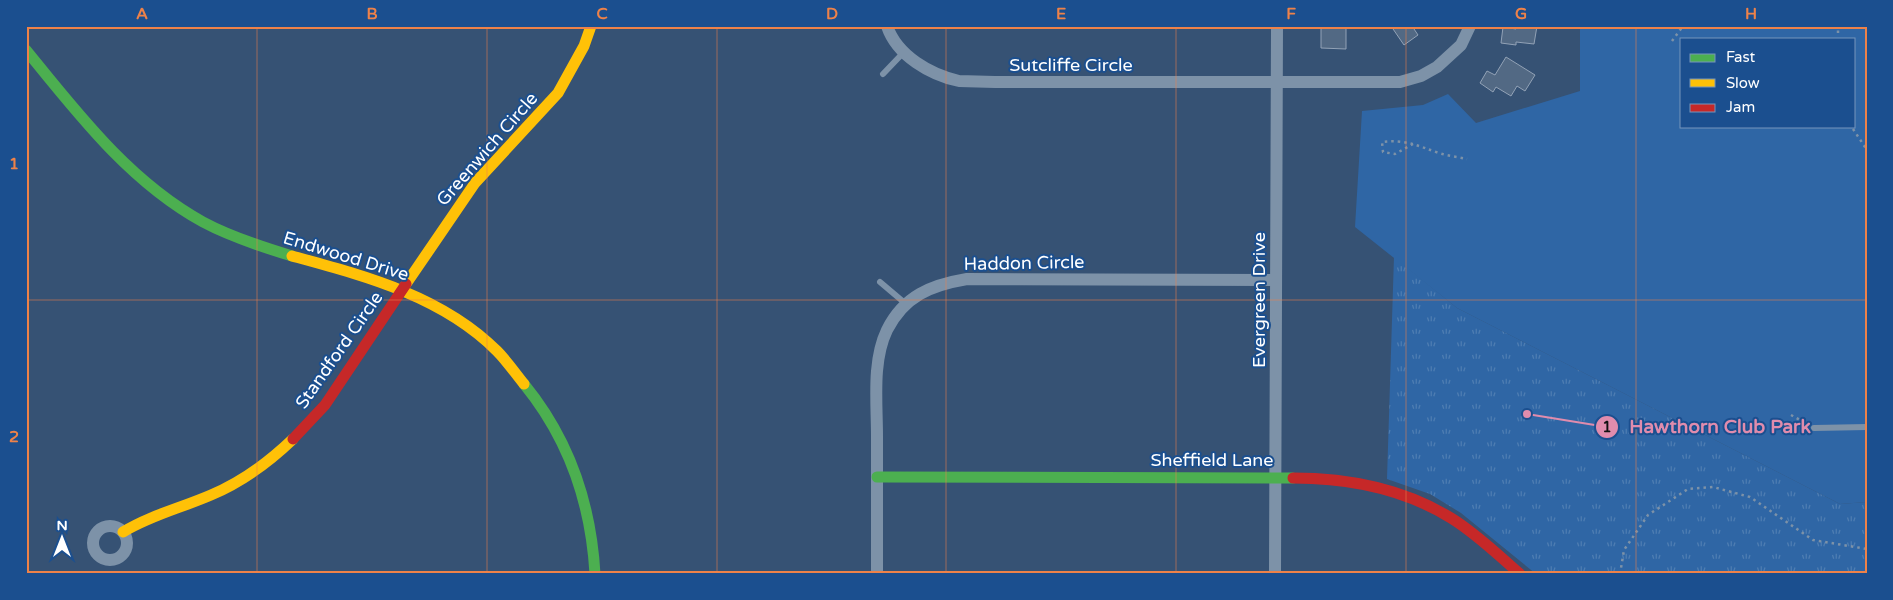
<svg xmlns="http://www.w3.org/2000/svg" width="1893" height="600" font-family="'Varela Round',sans-serif">
<style>
.grass{fill:#2f66a5;fill-rule:evenodd}
.park{fill:url(#park-tufts)}
.building{fill:#526984;stroke:#92a2b6}
.lines{fill:none;stroke-linecap:round;stroke-linejoin:round}
.path{stroke:#7d92a8;stroke-width:2.5;stroke-dasharray:2.5 4;stroke-linecap:butt}
.lane{stroke:#7d92a8;stroke-width:6}
.street{stroke:#7d92a8;stroke-width:12}
.fast{stroke:#4caf50;stroke-width:11}
.slow{stroke:#ffc107;stroke-width:11}
.jam{stroke:#c62828;stroke-width:11}
.grid{fill:none;stroke:#ee8249;stroke-width:1;stroke-opacity:0.55}
.labels{text-anchor:middle;dominant-baseline:central;stroke-width:4;stroke-linejoin:round;paint-order:stroke}
.street-label{font-size:18px;fill:#fff;stroke:#1b4f8f}
.leader{fill:none;stroke:#e08cad;stroke-width:2}
.callout-dot{fill:#e08cad;stroke:#1b4f8f;stroke-width:2}
.mark-label{font-size:15px;text-anchor:middle;font-weight:bold;fill:#111}
.callout-label{font-size:19px;text-anchor:middle;font-weight:bold;fill:#e08cad;stroke:#1b4f8f;stroke-width:4;stroke-linejoin:round;paint-order:stroke}
.neatline{fill:none;stroke:#ee8249;stroke-width:2}
.grid-label{font-size:16px;text-anchor:middle;font-weight:bold;fill:#ee8249}
</style>
<defs>
<pattern id="park-tufts" width="24" height="20" patternUnits="userSpaceOnUse" patternTransform="scale(1.25)"><rect width="24" height="20" fill="#2f66a5"/><path d="M3 7l-1-3M5 7V3M7 7l1-3M15 17l-1-3M17 17v-4M19 17l1-3" fill="none" stroke="#4e7db2"/></pattern>
</defs>
<rect width="100%" height="100%" fill="#365274"/>
<path class="grass" d="M1580 26H1867V502L1840 504 1457 308 1355 227 1362 111 1423 105 1448 94 1476 123 1580 91ZM1682 39H1854V126H1682Z"/>
<path class="park" d="M1394 257 1457 308 1840 504 1867 502V574H1536L1461 513 1430 494 1387 479Z"/>
<path class="building" d="M1321 26H1346V49L1321 48Z
M1391 26H1412L1418 35 1404 45Z
M1517 26H1537L1534 44 1516 42V45L1501 43 1503 27 1516 29Z
M1506 57 1535 75 1525 91 1517 86 1511 96 1496 87 1493 92 1480 83 1487 71 1495 75Z"/>
<g class="lines">
<path class="path" d="M1838 33V26
M1672 41 1683 26
M1853 129 1867 150
M1413 144 1395 154 1383 152 1382 142C1405 139 1418 146 1439 153 1448 156 1458 157 1467 159
M1791 415 1807 424
M1620 574 1624 550 1648 515 1688 489 1713 487 1750 497 1813 540 1867 549"/>
<path class="lane" d="M883 74 904 52
M880 282 906 304
M1814 428 1867 427"/>
<path class="street" d="M887 26C897 56 931 75 959 81L995 82H1400L1421 76 1437 67 1461 45 1470 26
M93 543a17 17 0 1 1 34 0a17 17 0 1 1-34 0Z
M877 574C877 528 877 482 877 436 877 402 872 361 887 330 904 296 931 285 967 279L1276 280
M1275 574 1277 26"/>
<path class="fast" d="M26 50C78 114 130 182 203 222 231 237 262 247 292 256
M524 384C569 439 591 504 595 574
M877 477 1293 478"/>
<path class="slow" d="M292 256C365 276 442 296 497 351 507 361 515 373 524 384
M406 284 475 183 558 93 584 46 591 26
M123 532C151 515 181 508 211 495 242 482 269 462 293 439"/>
<path class="jam" d="M293 439 325 405 406 284
M1293 478C1349 478 1404 489 1451 518 1477 534 1498 555 1520 574"/>
</g>
<path class="grid" d="M257 26V574M487 26V574M717 26V574M946 26V574M1176 26V574M1406 26V574M1636 26V574M26 300H1867"/>
<g class="labels">
<g class="street-label">
<text x="1071" y="65">Sutcliffe Circle</text>
<text transform="translate(487 149) rotate(-49)">Greenwich Circle</text>
<text transform="translate(346 256) rotate(17)">Endwood Drive</text>
<text transform="translate(1024 263) rotate(-1)">Haddon Circle</text>
<text transform="translate(1259 300) rotate(-90)">Evergreen Drive</text>
<text transform="translate(339 350) rotate(-55)">Standford Circle</text>
<text x="1212" y="460">Sheffield Lane</text>
</g>
</g>
<path class="leader" d="M1527 414L1607 427"/>
<g class="callout-dot">
<circle cx="1527" cy="414" r="5"/>
<circle cx="1607" cy="427" r="12"/>
</g>
<g class="mark-label">
<text x="1607" y="432">1</text>
</g>
<g class="callout-label">
<text x="1720" y="433">Hawthorn Club Park</text>
</g>
<rect width="1893" height="600" fill="none" stroke="#1b4f8f" stroke-width="55"/>
<rect x="1680" y="38" width="175" height="90" fill="#1b4f8f" stroke="#7695bc"/>
<rect x="1690" y="54" width="25" height="8" fill="#4caf50" stroke="#7695bc"/>
<text x="1726" y="62" font-size="15" fill="#ffffff">Fast</text>
<rect x="1690" y="79" width="25" height="8" fill="#ffc107" stroke="#7695bc"/>
<text x="1726" y="88" font-size="15" fill="#ffffff">Slow</text>
<rect x="1690" y="104" width="25" height="8" fill="#c62828" stroke="#7695bc"/>
<text x="1726" y="112" font-size="15" fill="#ffffff">Jam</text>
<g transform="translate(62 538)" stroke="#1b4f8f" stroke-width="4" paint-order="stroke">
<path d="M0-4L9 19L0 12L-9 19Z" fill="#ffffff"/>
<text y="-8" font-size="14" font-weight="bold" text-anchor="middle" fill="#ffffff">N</text>
</g>
<rect x="28" y="28" width="1838" height="544" class="neatline"/>
<g class="grid-label">
<text x="142" y="19">A</text>
<text x="372" y="19">B</text>
<text x="602" y="19">C</text>
<text x="832" y="19">D</text>
<text x="1061" y="19">E</text>
<text x="1291" y="19">F</text>
<text x="1521" y="19">G</text>
<text x="1751" y="19">H</text>
<text x="14" y="169">1</text>
<text x="14" y="442">2</text>
</g>
</svg>
